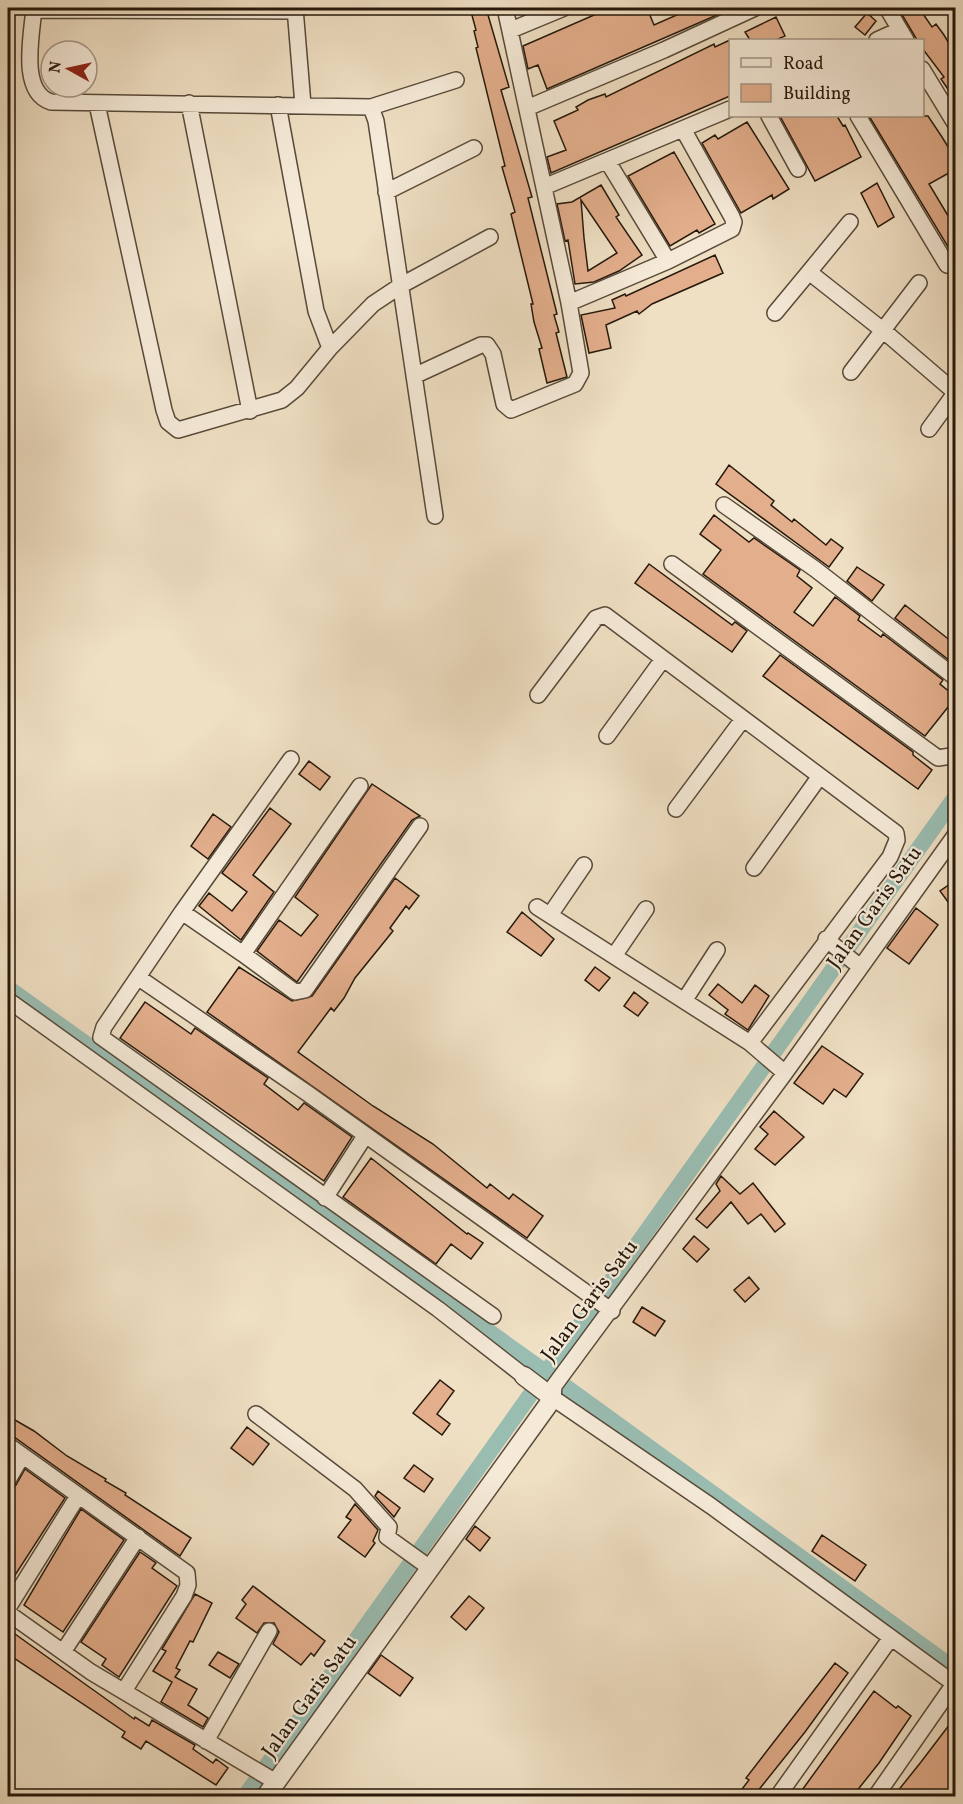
<svg xmlns="http://www.w3.org/2000/svg" width="963" height="1804" font-family="Vollkorn,serif">
<style>
.lines{fill:none;stroke-linecap:round;stroke-linejoin:round}
.canal{stroke:#9abdb2;stroke-width:16}
.building{fill:#e3ae8c;stroke:#26180b;stroke-width:1.5;fill-rule:evenodd}
.minor-casing{stroke:#584a39;stroke-width:18}
.tertiary-casing{stroke:#584a39;stroke-width:21}
.minor{stroke:#f5ead8;stroke-width:15}
.tertiary{stroke:#f5ead8;stroke-width:18}
.labels{text-anchor:middle;dominant-baseline:central;stroke-width:4.5;stroke-linejoin:round;paint-order:stroke}
.street-label{font-size:21px;fill:#26180b;stroke:#f5ead8}
</style>
<rect width="100%" height="100%" fill="#efdfc3"/>
<filter id="stains"><feTurbulence type="fractalNoise" baseFrequency=".00333" numOctaves="4"/><feColorMatrix values="0 0 0 0 .2 0 0 0 0 .09 0 0 0 0 .02 0 0 0 .5 -.17"/></filter>
<radialGradient id="worn" r=".72"><stop offset=".6" stop-color="#630" stop-opacity="0"/><stop offset="1" stop-color="#630" stop-opacity=".3"/></radialGradient>
<g class="lines">
<path class="canal" d="M8 988 551 1376 956 1670
M245 1796 956 796"/>
</g>
<path class="building" d="M470 8H486L509 87 501 90 532 197 528 198 557 314 554 315 559 332 556 333 567 377 547 383 539 349 542 348 534 322 531 304H533L511 214 515 212 502 167 505 166 476 48 478 47 474 31 476 30Z
M610 8H647L654 25 686 11 684 8H733L547 89 538 65 528 69 523 46Z
M898 8H919L932 27 936 24 944 35 956 55V101L941 79 944 77 922 48V40H917Z
M867 13 876 21 865 35 855 27Z
M776 17 785 36 776 40H750L745 32Z
M730 40V96L551 173 547 157 566 150 554 121 578 110 576 107 588 100 605 94 606 97 714 44 715 47Z
M780 116H837L843 126 845 125 861 157 815 181Z
M869 116H928L942 137 956 160V169L929 184 956 229V260Z
M747 122 789 189 773 199 772 195 741 213 702 143 715 135 718 139Z
M674 152 715 224 699 233 697 230 670 246 628 176Z
M877 183 894 217 878 227 861 193Z
M601 185 619 215 616 217 642 255 619 271 594 282 575 284 568 240 565 241 557 204 572 202ZM581 200 617 253 588 271 584 238Z
M715 255 723 273 652 304 639 314 637 311 606 325 611 348 589 353 581 315 615 308 612 300 625 294 626 296Z
M729 465 774 501 771 505 792 522 794 519 826 545 831 539 843 548 829 567 716 484Z
M714 515 749 542 754 538 800 570 797 576 812 588 794 612 813 626 835 597 860 616 858 620 881 637 883 634 943 680 940 684 956 697 925 736 703 574 721 550 700 534Z
M649 564 732 625 735 622 747 631 732 652 635 583Z
M857 567 884 585 872 601 847 581Z
M905 605 956 645 954 664 895 618Z
M780 655 913 752V755L932 770 918 789 763 676Z
M309 761 330 777 320 790 299 774Z
M372 784 420 816 412 820 297 982 257 951 279 920 301 936 318 915 295 897Z
M270 808 291 824 253 875 274 892 241 940 199 906 209 893 232 911 247 892 222 873Z
M213 814 231 827 208 859 191 846Z
M395 878 419 896 409 909 406 906 390 928 393 931 355 978 344 998 334 1011 331 1008 298 1052 373 1106 433 1144 487 1188 490 1184 509 1199 513 1194 543 1216 527 1238 207 1012 239 967 292 1001 312 996Z
M956 880V913L940 891Z
M916 908 938 925 909 964 887 948Z
M522 912 554 939 541 956 507 932Z
M595 967 610 978 599 991 585 980Z
M718 984 742 1003 755 985 769 996 748 1030 725 1014 728 1010 709 995Z
M634 992 648 1003 638 1016 624 1006Z
M145 1002 191 1034 195 1028 268 1078 264 1084 298 1110 304 1103 352 1137 324 1181 120 1038Z
M822 1046 863 1074 846 1097 834 1089 823 1104 794 1083Z
M774 1111 804 1137 775 1165 755 1149 768 1134 760 1127Z
M371 1158 467 1234 468 1233 483 1243 471 1259 451 1244 436 1264 343 1197Z
M721 1176 740 1194 753 1183 785 1224 775 1232 761 1214 748 1224 731 1202 707 1228 696 1219 720 1191 716 1184Z
M694 1236 709 1249 697 1262 683 1249Z
M749 1277 759 1289 745 1302 734 1290Z
M642 1307 665 1321 655 1336 633 1322Z
M440 1380 454 1391 437 1414 450 1424 442 1435 413 1413Z
M8 1416 34 1431 67 1456 106 1479 105 1481 126 1493 125 1495 191 1538 180 1556 14 1437 8 1435Z
M247 1427 269 1444 253 1465 231 1448Z
M414 1465 433 1479 424 1492 404 1478Z
M25 1469 65 1498 8 1586V1490L16 1485Z
M378 1491 400 1508 394 1517 375 1496Z
M355 1504 378 1530 373 1541 375 1543 365 1557 338 1537 351 1520 346 1517Z
M81 1509 124 1540 63 1632 24 1605Z
M475 1526 490 1538 480 1551 466 1539Z
M822 1535 866 1565 855 1581 812 1551Z
M140 1552 156 1563 152 1568 177 1586 119 1677 102 1665 106 1659 81 1642Z
M253 1586 325 1641 314 1656 311 1653 301 1665 273 1644 279 1632 274 1623H264L257 1633 236 1618 246 1604 242 1600Z
M195 1594 212 1603 193 1642 190 1641 176 1668 180 1670 175 1677 197 1689 188 1705 208 1718 203 1727 161 1702 172 1682 153 1671 166 1651 162 1649Z
M469 1596 484 1608 466 1630 451 1617Z
M8 1629 134 1719 135 1717 149 1726 152 1720 195 1745 193 1749 213 1763 216 1759 228 1768 216 1785 146 1741 141 1749 122 1737 125 1732 8 1654Z
M218 1652 239 1664 230 1678 209 1665Z
M381 1655 413 1678 400 1696 368 1673Z
M835 1663 848 1673 805 1732 753 1797H736L749 1780 746 1778Z
M874 1691 896 1708 898 1706 911 1716 879 1763 852 1797H797Z
M956 1716V1797H893L921 1762Z"/>
<g class="lines">
<defs>
<path id="minor" d="M34 8C32 34 19 92 51 102L371 107 456 80
M295 8 303 105
M887 8 906 40
M34 10 295 11
M511 30 564 8
M877 40 899 30
M922 69 956 125
M189 103 250 411
M97 104 164 410 168 422 178 430 282 400 297 388 330 348 373 304 400 286 490 237
M278 105 316 311 330 348
M371 107 376 121 435 516
M527 108 664 50 755 8
M769 116 798 169
M858 116 947 265
M608 162 668 261
M544 187 730 109
M386 192 474 148
M809 272 850 222
M569 303 668 261 732 229 734 222 732 217 683 129
M775 313 809 272 885 332 956 393
M851 372 919 283
M414 376 481 345H487L493 354 504 404 511 410 575 384 581 373 569 303 505 8
M929 429 956 392
M724 505 815 569 956 678
M672 564 938 758 951 756 956 752
M538 695 596 618 605 615 896 833 897 840 890 857 750 1043
M607 736 663 659
M291 759 182 912 104 1027 101 1037 493 1316
M676 809 743 719
M956 834 785 1073 554 1386 553 1398 711 1506 956 1685
M754 868 820 776
M537 907 750 1043 785 1073
M182 912 243 954 360 786
M550 915 584 865
M826 939 859 966
M243 954 295 992 305 990 420 826
M614 956 646 909
M139 978 307 1093 612 1311
M8 1000 438 1309 524 1376
M684 1001 717 950
M325 1198 365 1136
M256 1414 355 1489 389 1527 387 1537 430 1568
M8 1445 187 1573 188 1585 184 1596 124 1691
M8 1480 22 1456
M8 1608 78 1496
M8 1613 91 1672 276 1782
M63 1652 138 1537
M206 1741 269 1631
M778 1796 890 1639
M876 1796 954 1684"/>
<path id="tertiary" d="M266 1796 553 1398 524 1376"/>
</defs>
<use href="#minor" class="minor-casing"/>
<use href="#tertiary" class="tertiary-casing"/>
<use href="#minor" class="minor"/>
<use href="#tertiary" class="tertiary"/>
</g>
<g class="labels">
<g class="street-label">
<text transform="translate(875 908) rotate(-54)">Jalan Garis Satu</text>
<text transform="translate(590 1301) rotate(-53)">Jalan Garis Satu</text>
<text transform="translate(310 1697) rotate(-54)">Jalan Garis Satu</text>
</g>
</g>
<rect width="963" height="1804" fill="none" stroke="#efdfc3" stroke-width="30"/>
<rect x="9" y="9" width="945" height="1786" fill="none" stroke="#26180b" stroke-width="3"/>
<rect x="15" y="15" width="933" height="1774" fill="none" stroke="#26180b" stroke-width="1.5"/>
<rect x="729" y="39" width="195" height="78" fill="#f5ead8" stroke="#a29686" stroke-width="1.5"/>
<rect x="741" y="58" width="30" height="9" fill="#f5ead8" stroke="#a29686" stroke-width="1.5"/>
<text x="783" y="69" font-size="18" fill="#26180b">Road</text>
<rect x="741" y="84" width="30" height="18" fill="#e3ae8c" stroke="#a29686" stroke-width="1.5"/>
<text x="783" y="99" font-size="18" fill="#26180b">Building</text>
<g transform="translate(69 69) rotate(278)"><circle r="28" fill="#f5ead8" stroke="#a29686" stroke-width="1.5"/>
<path d="M0-4.5L10 22L0 15L-10 22Z" fill="#8f2418"/>
<text y="-9" font-size="16" font-weight="bold" text-anchor="middle" fill="#26180b">N</text>
</g>
<rect width="100%" height="100%" filter="url(#stains)"/>
<rect width="100%" height="100%" fill="url(#worn)"/>
</svg>
